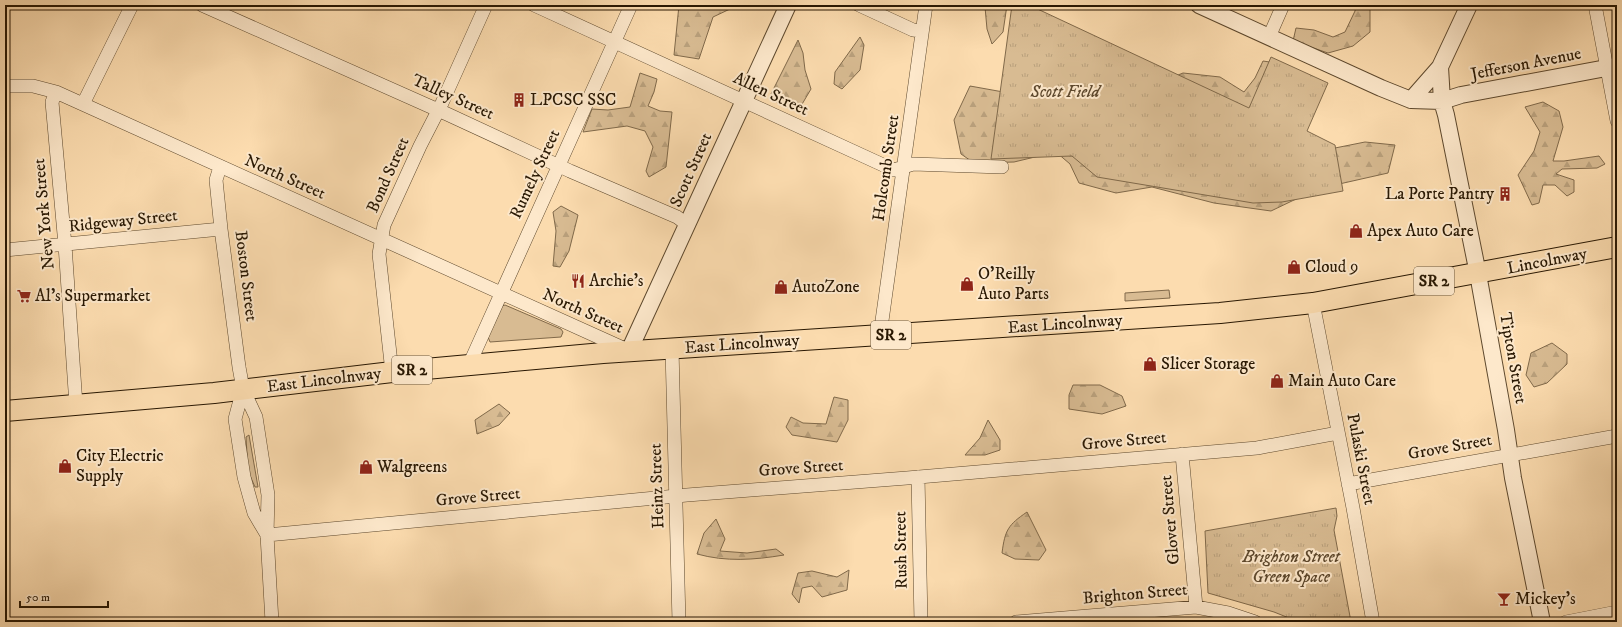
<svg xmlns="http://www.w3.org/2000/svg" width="1622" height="627" font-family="'IM FELL DW Pica',serif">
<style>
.green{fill:#d8bb92;stroke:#80694a}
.forest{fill:url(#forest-firs);stroke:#80694a}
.park{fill:url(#park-tufts);stroke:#80694a}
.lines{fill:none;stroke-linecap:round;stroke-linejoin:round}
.minor-casing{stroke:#5d482d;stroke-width:14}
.tertiary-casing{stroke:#5d482d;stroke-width:18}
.primary-casing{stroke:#281702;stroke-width:22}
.minor{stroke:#fde8cb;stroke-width:13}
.tertiary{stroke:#fde8cb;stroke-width:16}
.primary{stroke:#fcdcaf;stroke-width:20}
.labels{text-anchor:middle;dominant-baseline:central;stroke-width:4;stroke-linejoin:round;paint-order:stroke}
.shield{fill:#fde8cb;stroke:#68563e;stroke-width:1}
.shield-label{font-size:16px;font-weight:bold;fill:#281702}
.street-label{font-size:17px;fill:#281702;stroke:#fde8cb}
.park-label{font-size:17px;font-style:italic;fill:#5d482d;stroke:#fde8cb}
.poi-label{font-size:17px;fill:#281702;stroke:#fde8cb;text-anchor:start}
</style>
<defs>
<pattern id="forest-firs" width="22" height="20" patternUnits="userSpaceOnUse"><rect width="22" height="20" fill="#d8bb92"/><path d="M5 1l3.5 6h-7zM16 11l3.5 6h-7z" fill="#b9a07c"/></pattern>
<pattern id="park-tufts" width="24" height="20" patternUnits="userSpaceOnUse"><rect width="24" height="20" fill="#d8bb92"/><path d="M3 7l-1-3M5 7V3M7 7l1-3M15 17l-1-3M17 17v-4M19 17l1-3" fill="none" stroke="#b9a07c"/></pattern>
</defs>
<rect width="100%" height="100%" fill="#fcdcaf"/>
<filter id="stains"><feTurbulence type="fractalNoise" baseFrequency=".005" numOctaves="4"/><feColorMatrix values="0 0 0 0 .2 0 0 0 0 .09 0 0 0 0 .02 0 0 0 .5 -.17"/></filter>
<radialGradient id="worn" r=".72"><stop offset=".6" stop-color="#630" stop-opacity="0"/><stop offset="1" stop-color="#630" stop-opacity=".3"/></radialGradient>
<path class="green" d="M1169 290 1170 298 1125 301V293Z
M505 305 561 329 563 332 561 337 490 342 488 337 502 306Z
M249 435 258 487H255L248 471 246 437Z"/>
<path class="forest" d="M679 5H731L730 9 713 17 699 59 674 55Z
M981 5H1007L1003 32 992 44 987 29 985 7Z
M1356 5H1370V32L1353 46 1328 53 1293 41 1296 28 1314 30 1333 37 1345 32 1355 11Z
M860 37 864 45 860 70 842 89 834 84 835 72Z
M798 40 803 53 805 70 811 89 798 111 778 104 771 94Z
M1263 61 1276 63 1240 126 1168 79 1183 73 1220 77 1244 92 1255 78Z
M640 73 657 79 654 92 648 106 660 111 672 112 666 167 649 177 646 171 653 147 645 131 627 126 583 132 592 109 608 110 630 107Z
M970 86 1325 150 1365 142 1395 145 1388 173 1317 189 1271 211 1214 203 1152 187 1116 193 1079 183 1070 164 1056 152 1014 162 974 163 961 154 954 120Z
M1543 102 1559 111 1563 127 1553 161H1564L1599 156 1605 164 1597 168 1562 169 1556 174 1574 180V192L1567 196 1555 185H1543L1539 203 1532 205 1518 175 1534 151 1540 132 1525 107Z
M561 206 578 215 569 251 560 267 553 266 556 231 553 212Z
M1552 343 1567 354V364L1547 383 1534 387 1526 375 1531 353Z
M1073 385H1100L1122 396 1126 406 1102 414 1069 409V395Z
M834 397 848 400V420L837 442 792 435 786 427 791 417 803 423 826 424Z
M499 404 510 413 499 425 477 434 475 420Z
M988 420 1000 440V450L985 455H965L980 438Z
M1027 512 1046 550 1039 560 1015 559 1002 553C1005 530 1008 525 1027 512Z
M716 519 725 539 720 551 747 553 776 549 784 555C754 560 726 562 697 554L704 533Z
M849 570 847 590 822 597 812 586 802 588 799 603 792 594 798 573 812 571 837 577Z"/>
<path class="park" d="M1012 5H1029L1249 108 1271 57 1328 83 1307 131 1335 145 1343 191 1282 202 1253 203 1097 177 1072 156 991 159Z
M1336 508 1337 516 1334 530 1351 622H1299L1274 612 1208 593 1205 531Z"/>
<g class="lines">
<defs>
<path id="minor" d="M202 5 447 114 570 171 677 217 688 225
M534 5 894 170 913 164 1002 167
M859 5 913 30 922 31
M1595 5 1617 121
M1269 37 1283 5
M5 86H33L56 92 625 349
M56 92 52 102 65 245 76 405
M83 104 132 5
M220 167 216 180 221 229 239 367 243 389 256 417 268 495 267 535 272 622
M5 250 221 229
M1313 303 1353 508 1373 622
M880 335 926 5
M672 349 679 622
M469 365 631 5
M392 372 379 254 384 225 420 146 442 103 486 5
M243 389 235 419 244 477 254 513 267 535
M1182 454 1196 607
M918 477 921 622
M1348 484 1617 436
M267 535 687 495 907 478 1257 448 1338 433
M1016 622 1196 607 1228 613 1255 622
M1566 622 1617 612"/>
<path id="tertiary" d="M1199 5 1381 88 1411 100 1442 101 1461 95 1617 66
M1469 5 1440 67 1442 101 1446 115 1478 274 1506 430 1513 478 1542 622
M1411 100 1440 67
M629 351C683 236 734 120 788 5"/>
<path id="primary" d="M5 411 214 393 392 372 603 353 1220 313 1313 303 1617 247"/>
</defs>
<use href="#minor" class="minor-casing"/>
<use href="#tertiary" class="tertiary-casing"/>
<use href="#primary" class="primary-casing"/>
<use href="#minor" class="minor"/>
<use href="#tertiary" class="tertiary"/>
<use href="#primary" class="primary"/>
</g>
<defs>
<symbol id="building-bare" viewBox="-9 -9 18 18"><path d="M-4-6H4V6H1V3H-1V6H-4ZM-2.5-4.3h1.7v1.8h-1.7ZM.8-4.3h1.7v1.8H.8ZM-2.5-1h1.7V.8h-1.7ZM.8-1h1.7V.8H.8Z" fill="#8f2418" stroke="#fde8cb" stroke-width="2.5" paint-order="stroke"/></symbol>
<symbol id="shop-bare" viewBox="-9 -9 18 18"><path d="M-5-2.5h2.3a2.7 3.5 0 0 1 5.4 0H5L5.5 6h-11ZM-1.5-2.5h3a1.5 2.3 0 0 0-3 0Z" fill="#8f2418" stroke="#fde8cb" stroke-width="2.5" paint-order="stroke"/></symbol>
<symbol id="restaurant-bare" viewBox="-9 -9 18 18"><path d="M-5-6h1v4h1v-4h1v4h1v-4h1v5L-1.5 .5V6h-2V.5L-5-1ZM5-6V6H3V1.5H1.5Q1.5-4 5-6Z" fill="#8f2418" stroke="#fde8cb" stroke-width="2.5" paint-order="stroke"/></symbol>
<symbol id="supermarket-bare" viewBox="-9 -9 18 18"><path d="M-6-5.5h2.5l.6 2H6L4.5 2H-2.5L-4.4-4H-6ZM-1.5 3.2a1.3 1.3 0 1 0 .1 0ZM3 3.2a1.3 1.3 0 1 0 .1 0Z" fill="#8f2418" stroke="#fde8cb" stroke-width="2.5" paint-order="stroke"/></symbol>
<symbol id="bar-bare" viewBox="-9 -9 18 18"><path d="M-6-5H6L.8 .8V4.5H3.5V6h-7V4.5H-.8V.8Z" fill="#8f2418" stroke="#fde8cb" stroke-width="2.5" paint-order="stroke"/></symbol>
</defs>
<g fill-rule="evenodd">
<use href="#building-bare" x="509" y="90" width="20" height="20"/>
<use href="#building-bare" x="1495" y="184" width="20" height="20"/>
<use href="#shop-bare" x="1346" y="221" width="20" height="20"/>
<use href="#shop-bare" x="1284" y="257" width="20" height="20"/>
<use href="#restaurant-bare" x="568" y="271" width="20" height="20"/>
<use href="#shop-bare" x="957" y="274" width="20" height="20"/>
<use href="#shop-bare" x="771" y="277" width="20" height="20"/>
<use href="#supermarket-bare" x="14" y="286" width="20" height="20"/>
<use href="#shop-bare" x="1140" y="354" width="20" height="20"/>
<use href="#shop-bare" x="1267" y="371" width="20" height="20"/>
<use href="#shop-bare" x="55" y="456" width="20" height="20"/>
<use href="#shop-bare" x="356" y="457" width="20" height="20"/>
<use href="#bar-bare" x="1494" y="589" width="20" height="20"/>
</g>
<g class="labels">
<g class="shield">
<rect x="1414" y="267" width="40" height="28" rx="3"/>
<rect x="871" y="321" width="40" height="28" rx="3"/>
<rect x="392" y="356" width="40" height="28" rx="3"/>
</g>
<g class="shield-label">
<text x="1434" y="281">SR 2</text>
<text x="891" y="335">SR 2</text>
<text x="412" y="370">SR 2</text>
</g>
<g class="street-label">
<text transform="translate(1526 64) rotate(-11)">Jefferson Avenue</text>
<text transform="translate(771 94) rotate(25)">Allen Street</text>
<text transform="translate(453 97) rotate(24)">Talley Street</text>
<text transform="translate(886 168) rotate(-82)">Holcomb Street</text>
<text transform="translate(691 170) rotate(-66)">Scott Street</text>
<text transform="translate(535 174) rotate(-65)">Rumely Street</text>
<text transform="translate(388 175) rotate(-66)">Bond Street</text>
<text transform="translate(285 177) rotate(24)">North Street</text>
<text transform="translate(44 214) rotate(-95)">New York Street</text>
<text transform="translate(123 221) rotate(-6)">Ridgeway Street</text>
<text transform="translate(1547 261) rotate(-11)">Lincolnway</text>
<text transform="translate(246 276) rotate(83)">Boston Street</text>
<text transform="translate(583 311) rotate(24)">North Street</text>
<text transform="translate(1065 324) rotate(-4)">East Lincolnway</text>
<text transform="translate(742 344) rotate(-4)">East Lincolnway</text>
<text transform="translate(1513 358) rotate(80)">Tipton Street</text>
<text transform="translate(324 380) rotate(-7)">East Lincolnway</text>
<text transform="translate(1124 441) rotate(-5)">Grove Street</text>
<text transform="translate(1450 447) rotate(-10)">Grove Street</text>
<text transform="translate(1361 459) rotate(79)">Pulaski Street</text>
<text transform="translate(801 468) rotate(-4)">Grove Street</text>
<text transform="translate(657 486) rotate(-92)">Heinz Street</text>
<text transform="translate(478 497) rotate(-5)">Grove Street</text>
<text transform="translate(1170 520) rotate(-95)">Glover Street</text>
<text transform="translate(901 550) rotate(-91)">Rush Street</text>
<text transform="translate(1135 594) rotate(-5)">Brighton Street</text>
</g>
<g class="park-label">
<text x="1065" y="92">Scott Field</text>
<text x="1291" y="557">Brighton Street<tspan x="1291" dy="20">Green Space</tspan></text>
</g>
<g class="poi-label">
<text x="530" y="100">LPCSC SSC</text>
<text x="1494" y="194" text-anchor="end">La Porte Pantry</text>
<text x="1367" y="231">Apex Auto Care</text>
<text x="1305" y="267">Cloud 9</text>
<text x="978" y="274">O'Reilly<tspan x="978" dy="20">Auto Parts</tspan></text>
<text x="589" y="281">Archie's</text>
<text x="792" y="287">AutoZone</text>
<text x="35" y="296">Al's Supermarket</text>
<text x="1161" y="364">Slicer Storage</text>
<text x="1288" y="381">Main Auto Care</text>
<text x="76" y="456">City Electric<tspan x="76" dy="20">Supply</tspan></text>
<text x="377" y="467">Walgreens</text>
<text x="1515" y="599">Mickey's</text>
</g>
</g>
<rect width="1622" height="627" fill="none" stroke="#fcdcaf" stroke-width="20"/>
<rect x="6" y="6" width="1610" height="615" fill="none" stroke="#281702" stroke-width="2"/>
<rect x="10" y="10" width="1602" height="607" fill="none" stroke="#281702"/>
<path d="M20 601v6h88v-6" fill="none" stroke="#281702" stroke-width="2"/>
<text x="26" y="601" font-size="12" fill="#281702" stroke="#fde8cb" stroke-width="3" paint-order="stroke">50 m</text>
<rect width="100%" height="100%" filter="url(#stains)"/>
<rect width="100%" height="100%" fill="url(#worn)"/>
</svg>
